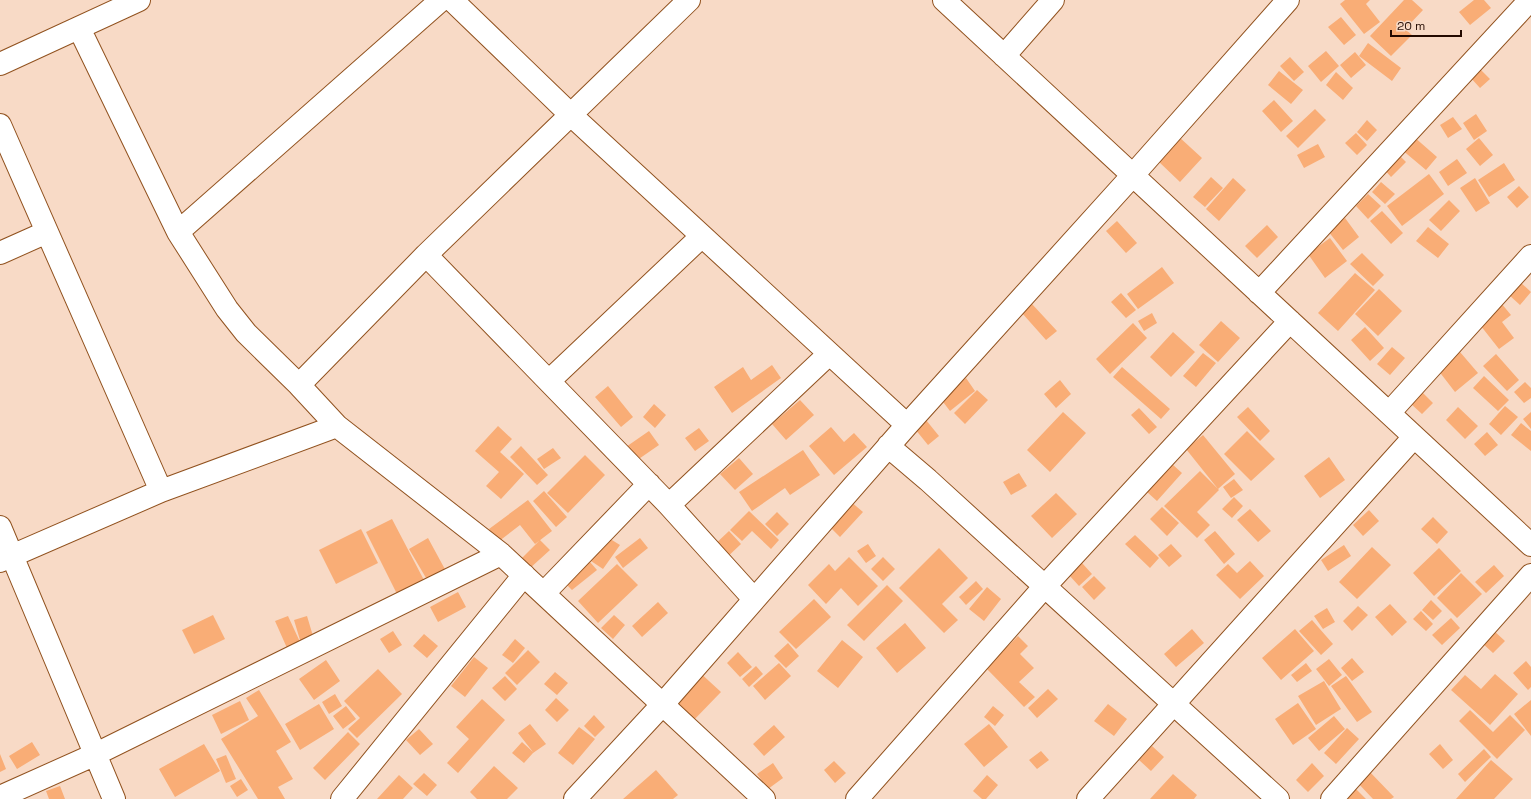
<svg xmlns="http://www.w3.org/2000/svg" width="1531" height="799" font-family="'Space Grotesk',sans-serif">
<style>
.building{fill:#f9ad76}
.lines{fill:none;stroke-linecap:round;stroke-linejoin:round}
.minor-casing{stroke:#91521f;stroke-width:24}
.minor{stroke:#fff;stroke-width:22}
</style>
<rect width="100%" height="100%" fill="#f8dac6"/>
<path class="building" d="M1345 0H1370L1366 4 1380 22 1364 34 1340 4Z
M1404 0H1412L1423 10 1405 29 1412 35 1391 56 1370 36Z
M1474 0H1484L1491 8 1470 25 1459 12Z
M1341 17 1356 35 1344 45 1328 27Z
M1368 43 1401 68 1392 81 1359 56Z
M1326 51 1339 66 1321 82 1308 66Z
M1355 52 1366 65 1351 78 1340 65Z
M1290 57 1304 72 1294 81 1280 66Z
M1479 68 1490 79 1480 88 1470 77Z
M1279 71 1303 90 1291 104 1268 85Z
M1336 72 1353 88 1343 100 1326 85Z
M1274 100 1293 121 1281 132 1262 111Z
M1315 109 1326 120 1298 148 1286 136Z
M1476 114 1487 131 1474 140 1463 123Z
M1453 117 1462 129 1448 138 1440 125Z
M1367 120 1377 130 1367 141 1357 132Z
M1356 133 1367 145 1357 155 1345 143Z
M1178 136 1202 158 1180 182 1157 160Z
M1413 136 1437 157 1426 170 1401 149Z
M1479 138 1493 155 1480 166 1466 149Z
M1318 144 1325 157 1304 168 1297 155Z
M1398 154 1406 162 1391 177 1383 168Z
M1457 159 1467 173 1448 186 1439 172Z
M1504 163 1515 180 1489 197 1478 180Z
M1429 174 1444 194 1402 226 1387 206Z
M1211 177 1223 188 1205 207 1193 197Z
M1233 178 1246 190 1219 221 1206 209Z
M1475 178 1490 203 1476 212 1460 188Z
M1381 182 1395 194 1385 204 1372 192Z
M1519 186 1529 197 1517 208 1507 197Z
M1368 194 1381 206 1368 219 1356 206Z
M1449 200 1460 211 1441 231 1429 220Z
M1382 211 1403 233 1391 244 1370 221Z
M1345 218 1359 237 1343 250 1328 231Z
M1117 221 1137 243 1126 253 1106 231Z
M1267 225 1278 237 1257 258 1245 246Z
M1428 227 1449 244 1438 258 1416 241Z
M1330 238 1347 261 1325 278 1308 254Z
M1362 253 1384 275 1373 286 1350 264Z
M1162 267 1174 283 1138 309 1127 294Z
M1355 273 1375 290 1338 331 1318 313Z
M1519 281 1531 292 1520 305 1508 294Z
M1379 289 1402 311 1378 336 1355 314Z
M1121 293 1136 310 1126 318 1111 302Z
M1501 303 1511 315 1502 322 1514 338 1499 349 1477 321Z
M1032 304 1057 331 1046 340 1022 313Z
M1152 313 1157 323 1144 331 1138 321Z
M1221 321 1240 338 1218 362 1199 345Z
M1133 323 1147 338 1110 374 1096 359Z
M1365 327 1384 348 1370 361 1351 340Z
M1173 332 1195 352 1171 377 1150 357Z
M1392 347 1405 358 1390 375 1377 364Z
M1460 352 1478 373 1455 392 1438 370Z
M1203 353 1216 363 1196 387 1183 376Z
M1496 354 1519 380 1507 391 1483 366Z
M772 365 781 378 732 413 714 387 743 367 751 380Z
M1122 367 1170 409 1161 419 1113 377Z
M1484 376 1509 400 1498 411 1473 388Z
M966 378 975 391 950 411 940 398Z
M1060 380 1071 394 1056 408 1044 394Z
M1525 382 1531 388V398L1524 403 1514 392Z
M608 386 633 417 621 427 595 397Z
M977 390 988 400 965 424 954 413Z
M1421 391 1433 403 1422 414 1410 403Z
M800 400 814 415 786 440 772 424Z
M654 404 666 415 655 428 643 417Z
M1505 406 1518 417 1501 435 1489 424Z
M1248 407 1270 431 1260 441 1237 417Z
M1458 407 1478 426 1465 439 1446 420Z
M1139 408 1157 427 1149 434 1131 415Z
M1063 412 1086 433 1050 472 1027 450Z
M1531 412V429L1523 419Z
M926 420 939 436 928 445 915 429Z
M1521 423 1531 431V451L1511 435Z
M498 426 512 439 500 452 524 474 501 499 486 486 499 472 475 451Z
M831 427 844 442 854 433 867 447 834 475 809 446Z
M699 428 709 441 695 451 685 438Z
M649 431 659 445 633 463 623 449Z
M1247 431 1275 459 1251 481 1224 454Z
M1487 432 1498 445 1485 456 1474 444Z
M1203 435 1235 474 1218 489 1186 449Z
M521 446 548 475 537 485 510 457Z
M553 448 561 458 544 469 537 459Z
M803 450 820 475 790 495 785 488 752 511 739 492Z
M585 455 605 475 568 513 547 493Z
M1329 457 1345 480 1320 498 1304 476Z
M739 458 753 474 735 490 720 474Z
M1172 464 1182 473 1157 501 1147 492Z
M1200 471 1219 490 1197 512 1210 525 1197 538 1164 506Z
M1019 473 1027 486 1011 495 1003 482Z
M1234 479 1243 490 1231 498 1223 487Z
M544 491 567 517 556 527 533 501Z
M1056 493 1077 514 1052 538 1031 516Z
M1234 497 1243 506 1232 518 1222 509Z
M528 500 552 531 535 544 520 525 498 542 489 529Z
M850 501 863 512 840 537 828 525Z
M1162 507 1179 523 1167 536 1150 519Z
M1250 509 1271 531 1258 542 1237 520Z
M1369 510 1379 521 1363 536 1353 525Z
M749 511 779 540 771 549 752 531 742 541 730 530Z
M777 512 789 524 777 536 765 524Z
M1433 517 1448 532 1437 544 1421 529Z
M392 519 426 584 399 598 366 532Z
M361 529 378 563 336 584 319 550Z
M729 531 741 544 723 561 711 548Z
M1215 531 1235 554 1224 564 1204 540Z
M1135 535 1159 558 1150 568 1125 544Z
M607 537 620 545 603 569 591 561Z
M428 538 447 573 429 583 409 549Z
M640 538 648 548 623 568 615 557Z
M540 540 550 550 529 569 520 560Z
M868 544 876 556 866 563 857 551Z
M1171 544 1182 556 1169 567 1158 555Z
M1344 545 1351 556 1328 571 1321 560Z
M1372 547 1391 565 1357 599 1339 582Z
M939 548 968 578 942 604 958 620 944 633 899 588Z
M1439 548 1461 571 1434 596 1413 573Z
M849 557 878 586 858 606 841 588 826 604 808 585 829 564 835 571Z
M883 557 895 569 883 581 871 569Z
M1250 561 1264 576 1240 599 1216 575 1228 564 1237 573Z
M590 562 597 570 572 590 565 583Z
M1082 563 1092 574 1079 586 1069 575Z
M617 564 638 585 598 623 578 601Z
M1494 565 1504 576 1486 593 1475 582Z
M1461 573 1482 594 1457 618 1437 598Z
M1094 576 1106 588 1094 600 1082 587Z
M976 581 983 589 966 605 959 597Z
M887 585 903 601 864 641 847 625Z
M987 587 1001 599 984 621 969 609Z
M458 592 466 607 438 622 430 607Z
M814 599 831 617 796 649 779 632Z
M1431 600 1442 611 1433 620 1422 610Z
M658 602 668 613 642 637 632 626Z
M1390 604 1407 622 1392 636 1375 617Z
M1358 606 1368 615 1352 631 1343 621Z
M1327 608 1335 622 1323 629 1314 616Z
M1421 611 1433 624 1426 631 1413 619Z
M213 615 225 639 194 654 182 630Z
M614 615 625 625 613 639 601 628Z
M288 616 300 642 287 648 275 621Z
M307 616 313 636 300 640 294 620Z
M1451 618 1460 628 1442 645 1432 635Z
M1312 620 1333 644 1321 655 1299 631Z
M905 623 926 648 897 673 876 648Z
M1192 629 1204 643 1176 667 1164 654Z
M1295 629 1314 651 1281 680 1262 658Z
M1493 630 1505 641 1493 653 1481 642Z
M393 631 402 645 389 653 380 639Z
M424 634 438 646 427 658 413 646Z
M1018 636 1028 646 1020 654 1034 668 1019 682 1035 697 1024 707 986 668Z
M515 639 525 648 513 663 502 655Z
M842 640 863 657 838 688 817 671Z
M788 643 799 656 786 668 774 656Z
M528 650 540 662 517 685 505 673Z
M738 652 752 667 740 677 727 663Z
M474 657 488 668 465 697 451 686Z
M1352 658 1364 672 1352 681 1341 668Z
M1329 659 1342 675 1329 686 1316 669Z
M326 660 340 681 314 700 299 679Z
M1526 661 1531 667V687L1528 690 1513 673Z
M779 663 791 676 765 700 753 686Z
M1306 663 1312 671 1297 682 1291 675Z
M756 666 763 674 749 687 742 679Z
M378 669 402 694 357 738 348 729 360 718 344 701Z
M697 670 721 692 690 724 667 703Z
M555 672 568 683 557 695 544 684Z
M1495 674 1518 694 1490 725 1451 690 1465 675 1481 689Z
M505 676 517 689 505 701 492 688Z
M1346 676 1372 712 1357 722 1331 686Z
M1324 681 1341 709 1316 725 1298 696Z
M1048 689 1058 699 1037 718 1028 708Z
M259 690 291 742 276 751 293 779 278 787 285 799H258L221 739 258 716 246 698Z
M335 694 342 706 329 714 322 702Z
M556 698 569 710 557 722 545 710Z
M482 699 505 720 458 773 447 763 469 739 456 727Z
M1531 700V736L1514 714Z
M240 701 249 720 221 734 212 715Z
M1298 703 1316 729 1293 745 1275 719Z
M319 704 334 729 300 750 285 724Z
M1108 704 1127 719 1114 736 1094 721Z
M346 706 356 719 343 729 333 716Z
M993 706 1004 715 995 726 984 717Z
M1470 710 1493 732 1510 715 1525 730 1497 759 1459 721Z
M594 715 605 727 595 737 584 726Z
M1334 716 1345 729 1319 751 1308 738Z
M530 724 546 744 533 753 524 763 512 753 522 742 533 752 518 733Z
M989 724 1008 747 984 767 964 744Z
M774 725 785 737 764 756 753 744Z
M579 727 595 739 573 765 558 753Z
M1347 728 1359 739 1336 764 1324 753Z
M419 729 433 744 420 755 406 740Z
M348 732 360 744 325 780 313 768Z
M32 742 40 755 17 769 9 756Z
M204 744 220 771 175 797 159 769Z
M1440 744 1453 760 1443 769 1429 754Z
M1152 746 1164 757 1151 771 1139 760Z
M1484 749 1491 757 1465 782 1458 774Z
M1041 751 1049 760 1037 769 1029 760Z
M0 754 6 769 0 772Z
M226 755 236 779 226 783 216 759Z
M1491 760 1513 779 1494 799H1456Z
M834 761 846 773 835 783 824 770Z
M773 763 783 778 768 789 757 774Z
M1312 763 1324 776 1308 792 1296 780Z
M494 766 518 788 507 799H477L470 792Z
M656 770 678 795 673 799H623Z
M1368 770 1394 797 1391 799H1373L1356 781Z
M424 773 437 785 427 796 413 784Z
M1173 774 1197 795 1194 799H1150Z
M399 775 413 788 403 799H377Z
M987 775 998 785 986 799H982L973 791Z
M241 779 248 790 237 797 230 786Z
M60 786 65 799H49L46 791Z
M1354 787 1366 799H1343Z"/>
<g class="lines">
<defs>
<path id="minor" d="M452 0 571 115 907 425
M944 0 1531 545
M79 28 178 232 227 309 246 333 299 385 337 426 501 554 764 799
M1004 56 1053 0
M0 64 139 0
M0 125 161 491
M178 232 441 0
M0 253 47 232
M426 255 669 505 754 599
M1259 293 1530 0
M549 381 702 236
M299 385 426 255 689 0
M1389 413 1531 256
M888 446 928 480 1278 799
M669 505 829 354
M0 527 114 799
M0 561 161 491 337 426
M544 593 649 484
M0 797 96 754 501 554
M342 799 524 575
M575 799 663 704 907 425 1133 175 1288 0
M857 799 1045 586 1290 321
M1088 799 1414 437
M1332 799 1531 575"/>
</defs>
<use href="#minor" class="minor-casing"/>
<use href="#minor" class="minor"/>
</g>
<path d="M1391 30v6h70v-6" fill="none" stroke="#230a00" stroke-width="2"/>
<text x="1397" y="30" font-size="12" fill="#230a00" stroke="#f8dac6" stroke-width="3" paint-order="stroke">20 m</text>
</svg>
